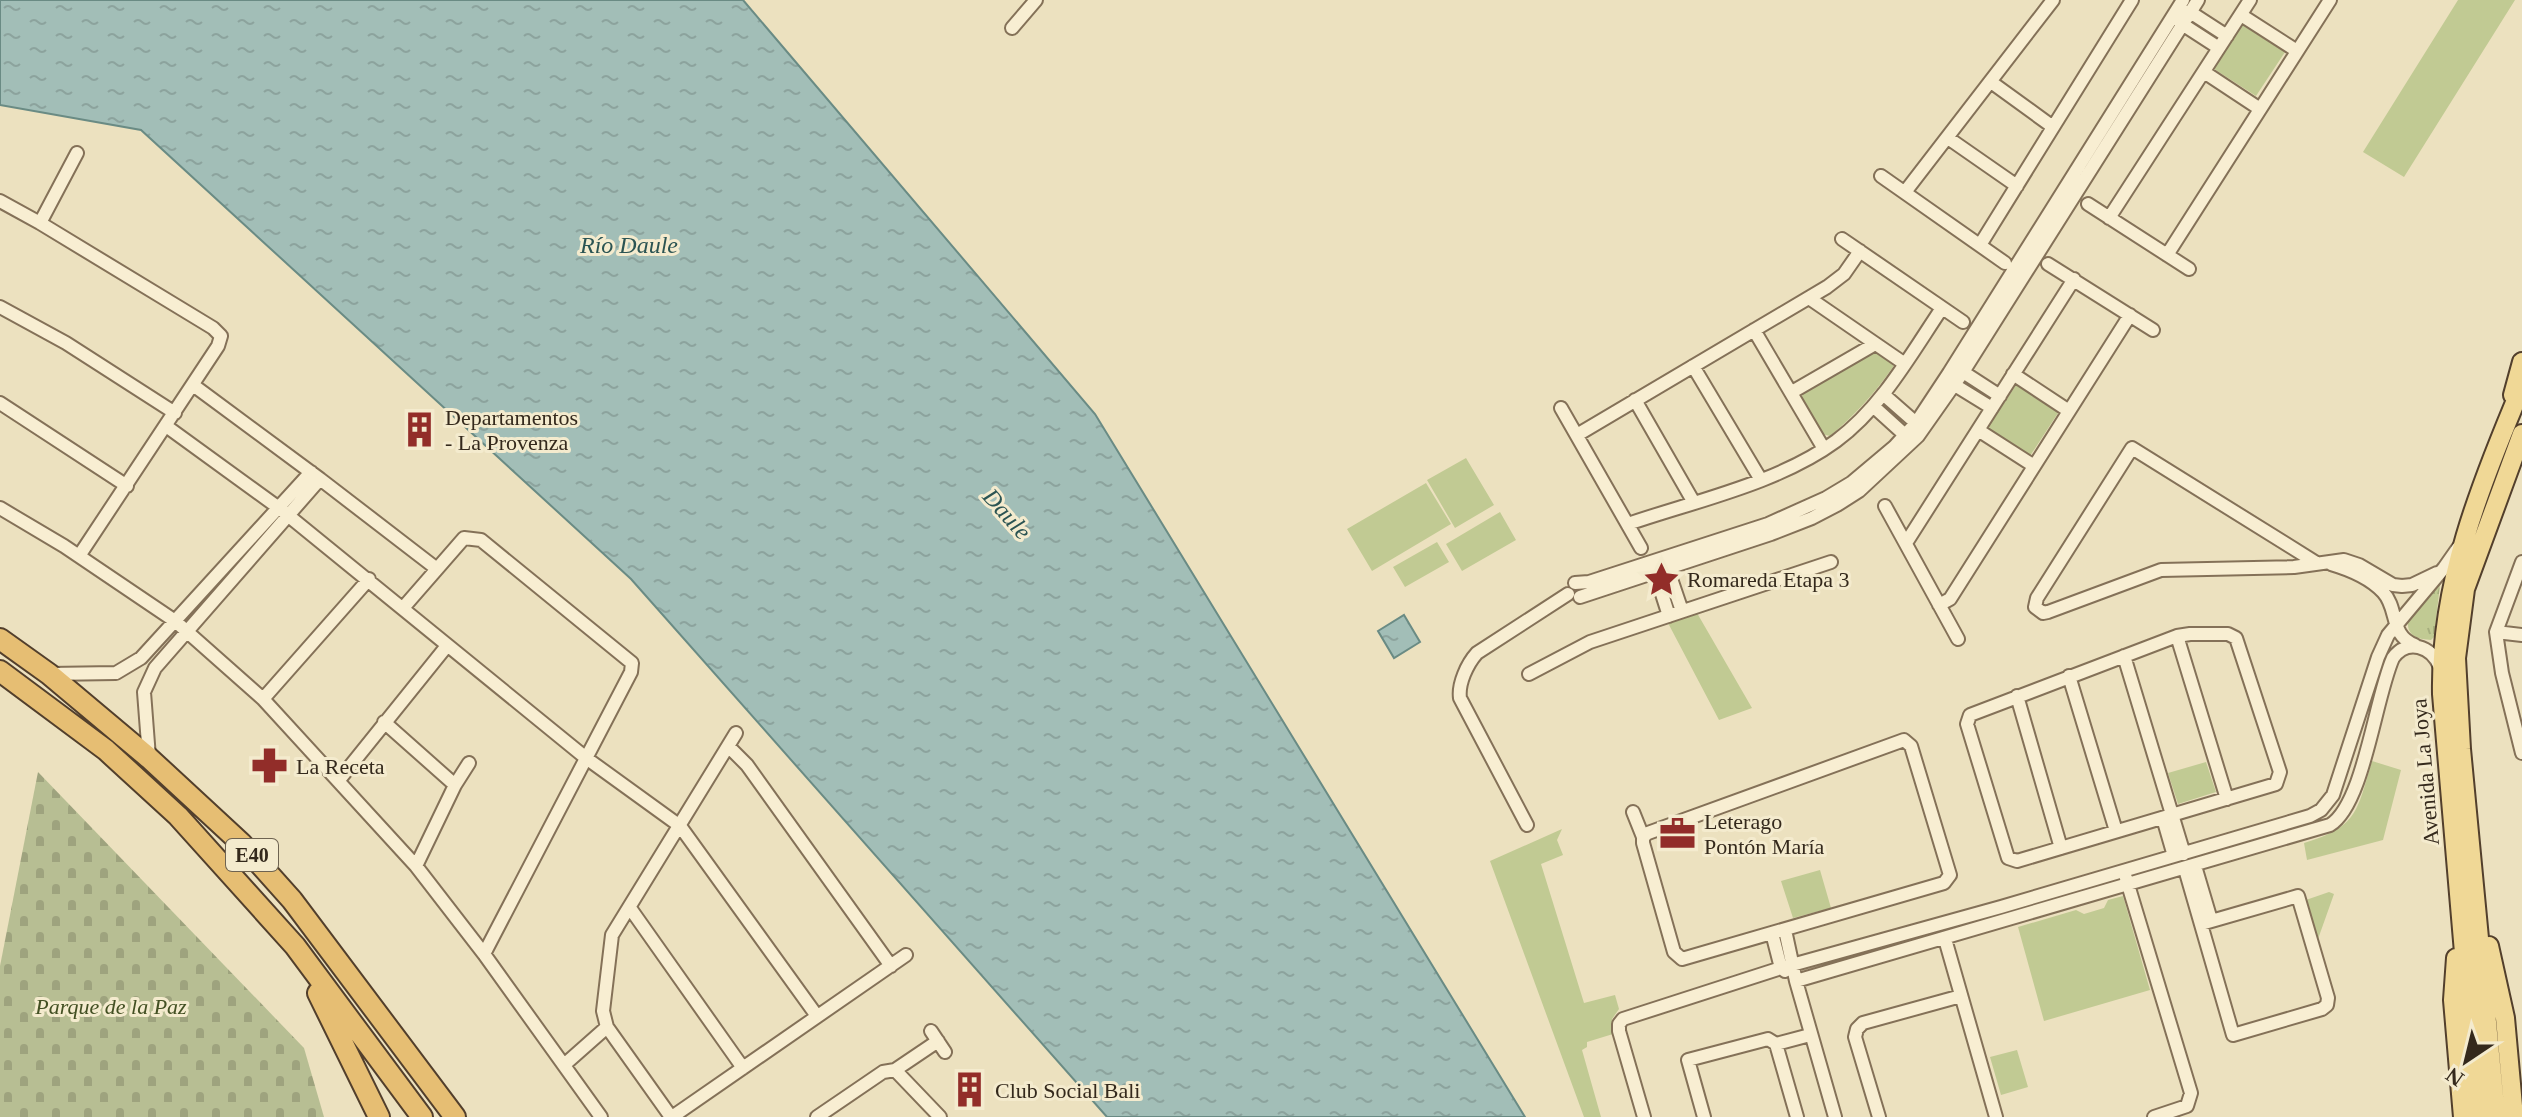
<svg xmlns="http://www.w3.org/2000/svg" width="2522" height="1117" font-family="'Times New Roman',serif">
<style>
.grass{fill:url(#grass-tufts)}
.cemetery{fill:url(#cemetery-stones)}
.park{fill:#c1ca93}
.water{fill:url(#water-ripples);stroke:#6a8b84;stroke-width:2}
.lines{fill:none;stroke-linecap:round;stroke-linejoin:round}
.minor-casing{stroke:#847158;stroke-width:16}
.primary-casing{stroke:#523f2c;stroke-width:22}
.trunk-casing{stroke:#523f2c;stroke-width:24}
.minor{stroke:#f8eed2;stroke-width:12}
.primary{stroke:#f0d896;stroke-width:18}
.trunk{stroke:#e6be73;stroke-width:20}
.labels{text-anchor:middle;dominant-baseline:central;stroke-width:6;stroke-linejoin:round;paint-order:stroke}
.shield{fill:#f4ebce;stroke:#6e6351;stroke-width:2}
.shield-label{font-size:20px;font-weight:bold;fill:#34291c}
.poi-label{font-size:22px;fill:#34291c;stroke:#f4ebce;text-anchor:start}
.street-label{font-size:22px;fill:#34291c;stroke:#f4ebce}
.park-label{font-size:22px;font-style:italic;fill:#435023;stroke:#f4ebce}
.water-label{font-size:24px;font-style:italic;fill:#2b5453;stroke:#f4ebce}
</style>
<defs>
<pattern id="grass-tufts" width="24" height="20" patternUnits="userSpaceOnUse" patternTransform="scale(2)"><rect width="24" height="20" fill="#c1ca93"/><path d="M3 7l-1-3M5 7V3M7 7l1-3M15 17l-1-3M17 17v-4M19 17l1-3" fill="none" stroke="#a6ae7e"/></pattern>
<pattern id="cemetery-stones" width="16" height="16" patternUnits="userSpaceOnUse" patternTransform="scale(2)"><rect width="16" height="16" fill="#b7be93"/><path d="M2 7V4a2 2 0 0 1 4 0v3zM10 15v-3a2 2 0 0 1 4 0v3z" fill="#9ea37e"/></pattern>
<pattern id="water-ripples" width="26" height="14" patternUnits="userSpaceOnUse" patternTransform="scale(2)"><rect width="26" height="14" fill="#a2beb7"/><path d="M2 4q2-2 4 0t4 0M15 11q2-2 4 0t4 0" fill="none" stroke="#8ca39d"/></pattern>
</defs>
<rect width="100%" height="100%" fill="#ece1bf"/>
<path class="grass" d="M2440 585 2434 637 2431 640C2419 639 2407 637 2408 622Z"/>
<path class="cemetery" d="M38 772 304 1048 324 1117H0V966Z"/>
<path class="park" d="M2458 0H2515L2404 177 2363 152Z
M2242 25 2285 52 2256 96 2214 69Z
M1877 351 1893 362V367C1875 393 1854 416 1830 436L1822 434 1802 398 1803 393Z
M2016 385 2058 413 2030 456 1987 429Z
M1466 458 1494 505 1455 528 1427 480Z
M1426 483 1451 524 1372 571 1347 529Z
M1500 512 1516 540 1462 571 1446 544Z
M1437 542 1449 562 1405 587 1393 567Z
M1697 613 1752 708 1719 720 1668 623Z
M2372 761 2401 770 2383 840 2307 860 2304 843C2358 827 2357 811 2372 761Z
M2206 762 2216 792 2178 804 2168 773Z
M1562 829 1557 840 1563 855 1541 864 1584 1003 1615 995 1619 1009 1612 1019 1613 1034 1587 1042V1047L1582 1050 1601 1117H1584L1490 861Z
M1820 870 1831 908 1793 918 1781 881Z
M2329 892 2334 894 2318 939 2314 937 2303 901Z
M2123 896 2150 990 2044 1021 2018 927 2076 910 2084 914 2104 908 2108 900Z
M2017 1050 2028 1087 2001 1095 1990 1057Z"/>
<path class="water" d="M0 0H743L1095 414 1525 1117H1107L631 579 141 130 0 105Z
M1404 615 1420 642 1394 658 1378 631Z"/>
<g class="lines">
<defs>
<path id="minor" d="M2183 12H2190L2227 36
M2241 15 2297 51
M2179 19 2182 24 2219 48
M1012 28 1036 0
M2204 72 2260 109
M1991 82 2053 127
M1948 138 2017 186
M1881 176 2005 263
M1905 192 2053 0
M0 201 40 223 77 153
M2088 204 2189 269
M2109 218 2250 0
M40 223 213 328 221 336 218 346 79 556
M1842 239 1963 322
M1980 245 2132 0
M2167 255 2330 0
M2048 264 2153 330
M1809 298 1905 364
M0 307 66 343 175 413
M1754 330 1824 449
M1693 366 1761 480
M2013 374 2069 411
M1792 392 1875 344
M1635 400 1693 501
M0 403 127 486
M1873 406 1905 435 1918 436 1916 423 1883 394
M1561 408 1641 548
M1992 408 1953 384 1949 373 1963 372 2000 396
M166 426 279 508 586 758 680 826 817 1016
M1978 430 2034 466
M1577 435 1827 287 1844 274 1860 251
M320 479 437 569
M1885 506 1958 639
M0 508 64 546 175 621 263 699 416 866 484 954 601 1117
M1628 524C1695 501 1779 483 1836 441 1882 407 1911 354 1942 308
M1906 543 2074 279
M2315 562 2132 448 2037 598 2035 607 2043 613 2048 612 2161 570 2294 567 2344 560 2359 565 2393 585 2402 586 2412 585 2437 573
M2522 562 2496 632 2522 635
M1662 563 1667 567 1682 611
M2331 564C2348 569 2370 578 2383 592 2399 609 2389 635 2415 645
M1656 566 1655 572 1669 616
M1575 583 1589 582 1768 524 1826 498 1851 483 1895 446 1916 423 1949 373 2183 0
M1580 597 1771 534 1812 518 1837 505 1859 491 1918 436 1963 372 2198 0
M1939 605 1950 599 2130 315
M403 608 464 538 481 540 632 663 631 672 484 954
M2496 632 2502 673 2522 753
M2190 634H2228L2236 638 2280 772 2276 784 2017 861 2008 858 1967 724 1970 715 2177 636Z
M2177 636 2227 799
M2124 656 2184 854
M49 674 116 673 141 658 311 472
M1529 674 1590 642 1831 562
M2069 676 2116 831
M2017 696 2061 848
M263 699 369 579
M384 722 455 785
M728 746 747 765 891 966
M149 757 144 692 155 668 320 479 193 385
M339 780 446 647
M1633 812 1643 837V843L1674 952 1682 959 1944 883 1950 875 1911 746 1904 740 1648 833 1643 837
M2163 818 2174 856
M1527 825 1460 698C1458 684 1467 664 1477 653L1568 594
M416 866 455 785 469 763
M2195 866 2211 920
M2185 869 2233 1035 2322 1009 2327 1005 2328 998 2298 896 2201 924
M2126 878 2191 1093 2187 1106 2154 1117
M630 908 743 1068
M1785 930 1796 981 1835 1117
M1772 933 1781 968 1785 971
M1945 939 1996 1117
M1796 981 2330 825C2364 804 2375 698 2393 658 2407 638 2432 646 2440 667
M931 1031 945 1052
M1776 1044 1797 1117
M564 1065 607 1027
M895 1070 938 1041
M671 1117 607 1027 603 1011 612 935 736 733
M672 1117 906 955
M817 1117 883 1072 895 1070 940 1117
M1644 1117 1619 1031V1024L1623 1019 1781 968 2001 907 2310 816 2321 810 2333 795 2378 657 2388 635 2444 568 2458 548
M1704 1117 1688 1060 1768 1039 1776 1044 1810 1035
M1879 1117 1855 1037 1857 1029 1863 1023 1961 996"/>
<path id="primary" d="M2513 395 2522 362
M2489 946 2505 1018 2514 1117
M2456 958 2453 1000 2463 1117
M2478 1117 2442 694C2440 585 2480 485 2522 386
M2496 1117 2461 749 2456 658 2465 589 2522 434"/>
<path id="trunk" d="M0 639 49 674 149 758 241 843 292 900 455 1117
M0 671 106 750 178 816 295 946 422 1117
M318 993 379 1117"/>
</defs>
<use href="#minor" class="minor-casing"/>
<use href="#primary" class="primary-casing"/>
<use href="#trunk" class="trunk-casing"/>
<use href="#minor" class="minor"/>
<use href="#primary" class="primary"/>
<use href="#trunk" class="trunk"/>
</g>
<defs>
<symbol id="building-bare" viewBox="-9 -9 18 18"><path d="M-4-6H4V6H1V3H-1V6H-4ZM-2.5-4.3h1.7v1.8h-1.7ZM.8-4.3h1.7v1.8H.8ZM-2.5-1h1.7V.8h-1.7ZM.8-1h1.7V.8H.8Z" fill="#922d29" stroke="#f4ebce" stroke-width="2.5" paint-order="stroke"/></symbol>
<symbol id="sight-bare" viewBox="-9 -9 18 18"><path d="M0-6L1.8-2.2L6-1.7L2.9 1.2L3.7 5.4L0 3.3L-3.7 5.4L-2.9 1.2L-6-1.7L-1.8-2.2Z" fill="#922d29" stroke="#f4ebce" stroke-width="2.5" paint-order="stroke"/></symbol>
<symbol id="pharmacy-bare" viewBox="-9 -9 18 18"><path d="M-2-6h4v4h4v4h-4v4h-4v-4h-4v-4h4Z" fill="#922d29" stroke="#f4ebce" stroke-width="2.5" paint-order="stroke"/></symbol>
<symbol id="office-bare" viewBox="-9 -9 18 18"><path d="M-6-3h4V-5.5h4V-3h4V5H-6ZM-1-4.5V-3h2v-1.5ZM-6 0V1H6V0Z" fill="#922d29" stroke="#f4ebce" stroke-width="2.5" paint-order="stroke"/></symbol>
</defs>
<g fill-rule="evenodd">
<use href="#building-bare" x="394" y="404" width="51" height="51"/>
<use href="#sight-bare" x="1636" y="554" width="51" height="51"/>
<use href="#pharmacy-bare" x="244" y="740" width="51" height="51"/>
<use href="#office-bare" x="1652" y="808" width="51" height="51"/>
<use href="#building-bare" x="944" y="1064" width="51" height="51"/>
</g>
<g class="labels">
<rect class="shield" x="226" y="839" width="52" height="32" rx="6"/>
<g class="shield-label">
<text x="252" y="855">E40</text>
</g>
<g class="poi-label">
<text x="445" y="417">Departamentos<tspan x="445" dy="25">- La Provenza</tspan></text>
<text x="1687" y="579">Romareda Etapa 3</text>
<text x="296" y="766">La Receta</text>
<text x="1704" y="821">Leterago<tspan x="1704" dy="25">Pontón María</tspan></text>
<text x="995" y="1090">Club Social Bali</text>
</g>
<g class="street-label">
<text transform="translate(2425 772) rotate(-95)">Avenida La Joya</text>
</g>
<g class="park-label">
<text x="111" y="1006">Parque de la Paz</text>
</g>
<g class="water-label">
<text x="629" y="245">Río Daule</text>
<text transform="translate(1007 514) rotate(48)">Daule</text>
</g>
</g>
<g transform="translate(2466 1061) rotate(215)" stroke="#f4ebce" stroke-width="6" paint-order="stroke">
<path d="M0-6L14 30L0 20L-14 30Z" fill="#34291c"/>
<text y="-12" font-size="22" font-weight="bold" text-anchor="middle" fill="#34291c">N</text>
</g>
</svg>
